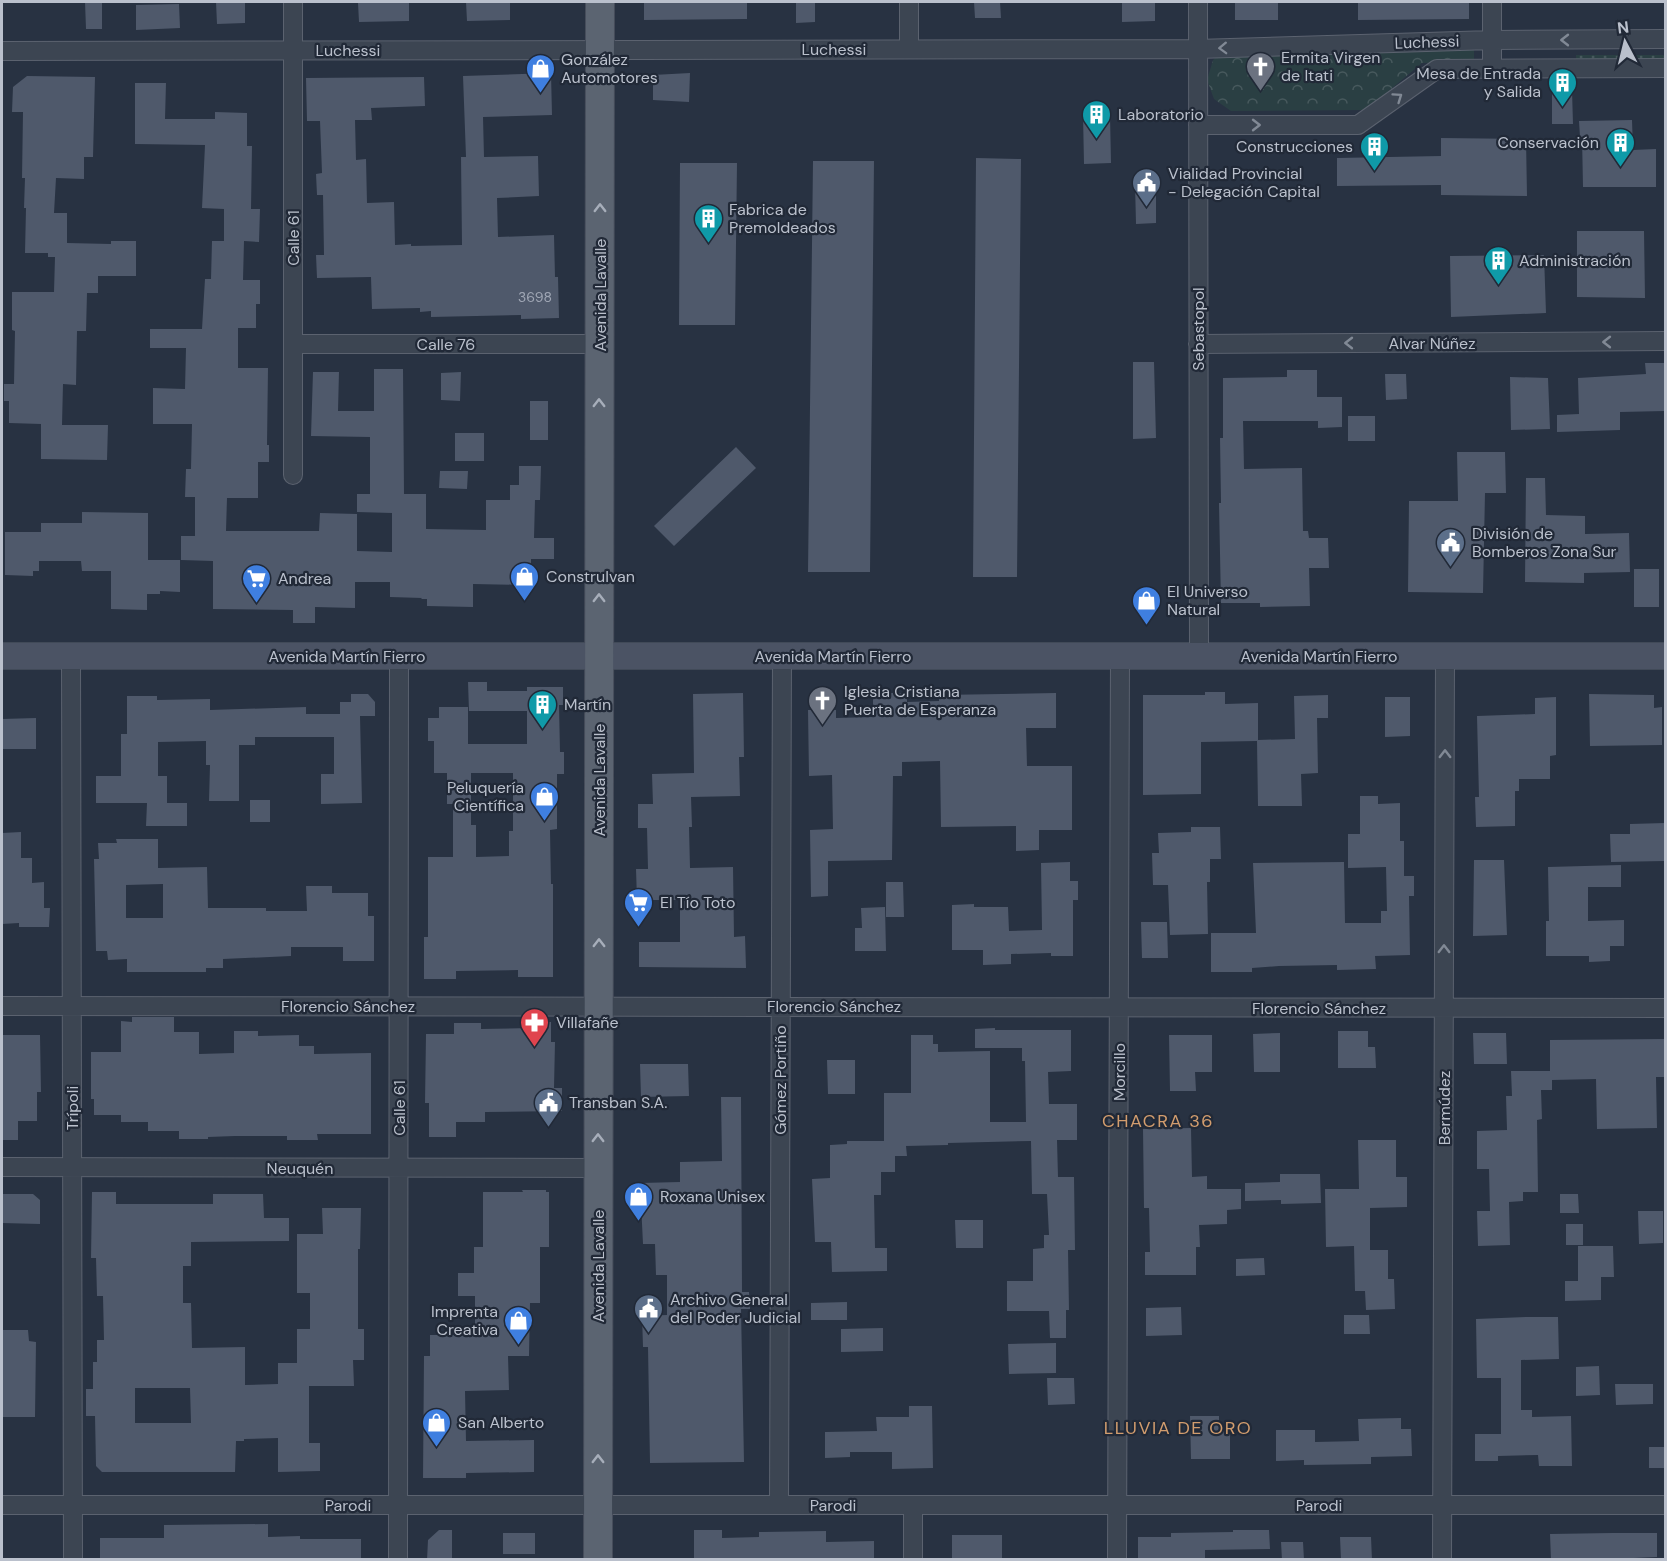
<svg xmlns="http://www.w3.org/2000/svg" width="1667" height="1561" font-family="'DM Sans',sans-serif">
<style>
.grass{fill:url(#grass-dots)}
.forest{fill:url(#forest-crowns)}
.building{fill:#4f596b;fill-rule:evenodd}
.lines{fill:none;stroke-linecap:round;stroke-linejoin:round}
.minor-casing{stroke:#5b626f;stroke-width:20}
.secondary-casing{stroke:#5b626f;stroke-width:27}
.primary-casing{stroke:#464d5b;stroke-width:30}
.minor{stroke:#3c4552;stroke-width:18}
.secondary{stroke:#4b5364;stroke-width:26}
.primary{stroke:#5b6471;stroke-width:28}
.oneway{stroke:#818995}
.oneway2{stroke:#a7aeba}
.labels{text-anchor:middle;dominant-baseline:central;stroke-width:4.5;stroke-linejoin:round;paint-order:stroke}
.number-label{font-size:14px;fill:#9fa6b4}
.street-label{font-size:16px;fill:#bac0cc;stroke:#212937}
.poi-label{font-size:16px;fill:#bac0cc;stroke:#212937;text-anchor:start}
.neighbourhood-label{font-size:18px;letter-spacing:1.5px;fill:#d29d6e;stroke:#212937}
</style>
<defs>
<pattern id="grass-dots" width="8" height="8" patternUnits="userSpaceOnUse" patternTransform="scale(1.5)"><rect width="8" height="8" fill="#2a3f43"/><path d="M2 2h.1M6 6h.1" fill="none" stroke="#47595d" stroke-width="1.8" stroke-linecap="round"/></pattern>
<pattern id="forest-crowns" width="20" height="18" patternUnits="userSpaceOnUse" patternTransform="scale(1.5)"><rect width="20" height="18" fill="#2a3f43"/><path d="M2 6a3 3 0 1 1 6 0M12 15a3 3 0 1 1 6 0" fill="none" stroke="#47595d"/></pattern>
</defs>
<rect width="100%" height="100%" fill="#283242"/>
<path class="grass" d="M1576 55H1665V64H1576Z"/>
<path class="forest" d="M1474 46V62L1422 63 1366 110 1231 111 1214 99 1207 80 1213 60 1228 47Z"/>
<path class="building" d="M85 2H102V29H86Z
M216 2H245V23L217 24Z
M363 2H409V21L359 22 358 3H363Z
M466 2H510V20L467 21Z
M644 2H747V19L644 20Z
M796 2H815V22L796 23Z
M974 2H1000L1001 18H975Z
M1155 2V21L1122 22V3Z
M1247 2H1278V20H1235V3Z
M1358 2H1469V19L1358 20Z
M179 4 180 28 136 30V5Z
M551 73 552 115 483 117 484 157 538 156 539 196 497 198 498 237 554 235 555 277H558L559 318 521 319V315L431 317V311L420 312V308L372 309 371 277 317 278 316 255H324L323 195H317L316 174 322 173 320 121H307L306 78 424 77 425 106 371 108 372 120H355L356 160 366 159 367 203 394 202 395 245 411 244V246L462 245 461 157H466L463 76Z
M690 73 689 102 653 100V75Z
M27 76 95 77 93 157H84V179L56 178 54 213H67V243L111 244V241H136V276H98V293H87L86 331H77L76 385 63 384 62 425H108L107 460 41 459V424L9 423V401H4V384H14L15 331 12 330V292H54L55 257H48V253H25L26 208H24L25 178H22L23 112H12L13 87Z
M135 83H166L165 119H215V112L247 113V146H252L251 209H260L259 242 244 241 243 280H260V304H256V328H238V368H268L267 445H269V462H258V498H227L226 531H319L320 513 357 514V551L392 552V513L357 512V494H370V437L311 436 313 372H339L338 411H374V369H403L404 494H426V529L486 530V500H510V485H519V466H541L540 500H535L534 538H554V559H531V585L473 584V607L427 606V599H421L422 598 390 597V582H355V608L315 607V623H293V610L213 609V561L181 560V536H195V497H185L186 469H191L192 424H153V388L185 389 186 348H150V329H202L205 279H211L212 241H224V209L202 208 205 145 135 144Z
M1552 90H1572L1573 124H1552Z
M1083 115H1110L1111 163 1084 164Z
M1632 120 1633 150 1656 149V187H1583L1582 137H1580L1579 121Z
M1441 138 1526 139 1527 196 1441 195V185L1337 186V158L1441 156Z
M976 158 1021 159 1017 577H973Z
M813 161H874L870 572H808Z
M680 163H737L735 325H679Z
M1135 184H1156V223L1136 224Z
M1577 231H1644L1645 298 1577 297Z
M1544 255 1546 313 1451 317 1450 256Z
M1133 362H1154L1156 438 1133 439Z
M1645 363H1665V411L1620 412V430L1557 432V415L1579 414 1578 378 1646 374Z
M1287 370H1317V397H1342V427L1318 428V421H1243L1244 469 1302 468 1303 531H1308L1309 538H1328L1329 568H1309L1310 606 1260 607V603H1221L1219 503H1221L1220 438H1223V378L1287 377Z
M461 372 460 401 441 400V373Z
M1385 374H1406L1407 399 1386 400Z
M1510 377 1548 378 1550 429 1511 430Z
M530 401H548V440H530Z
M1348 416H1375V441H1348Z
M455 433H484V461H455Z
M736 447 756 468 674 546 654 526Z
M1457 452H1505L1506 493H1485L1483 593 1408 592 1409 501H1458Z
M440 471H468L467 489 439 488Z
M1526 478H1545L1546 515 1585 516V534L1629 533 1630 572 1584 573V583L1525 582Z
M82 512 148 513V560H180V592L160 591V594H147V610L111 609V571H82L81 561H39V571H33V576L5 575V532H41V523H82Z
M1634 569H1659V607H1634Z
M468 682H487V691H527V687H563V705H559L560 752H564V774H557V829L550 830 551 884H553V977H518V970L456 971V979H424V937H428V857H453V804H447V773H434V741H428V718H439V707H468V744H527V711H469ZM471 773H513V831H509V856L476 857V825H471Z
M1205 692H1225V704L1258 703V740L1295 739 1294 696 1328 695V718H1317L1318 773 1301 774 1302 806H1258L1257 741 1201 742V794L1143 795V695H1205Z
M743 693 744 757H739L740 796 691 797 692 827H689L690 868 733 867 734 937 745 936 746 968 639 967V942H680V900H637L636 869H648L647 828H638V804H653L652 774 694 773 693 694Z
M873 693H907V702L939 701V695L1056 693V728H1026L1027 766H1072V830H1039V850L1016 851V826L941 827 940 761 902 762V776H893L892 860 828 861V896L811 897 810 830 833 829 832 775 809 776 808 710H836V718L873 717Z
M351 694H368L375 702V716H360L362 803 321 804V774H334V737H255V745H239V801H209L210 765H206V741L158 742V776H167V803H187V826H146L147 803H96V776H121V734H127V696H157V700L210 699V710L306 707V714H340V702H351Z
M1589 694 1654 695V708L1662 707V745L1590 746Z
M1385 697H1410V736L1385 737Z
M1556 697V755L1550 756V779H1519V791H1515V826L1476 827 1475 797H1479L1477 716 1535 714V698Z
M36 718V749H2V719Z
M1360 796H1378V804L1400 803V841H1404V876H1414V896H1409L1410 955 1375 956 1376 969 1337 970V965L1279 966 1252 968V972H1211V933H1256L1253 863 1344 862 1345 923H1381V911H1387L1386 867 1348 868V834H1360Z
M250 800H270V822H250Z
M1665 823V861L1611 862 1610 834H1630V824Z
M1191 827H1220L1221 859H1210V882H1207L1208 934 1170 935 1168 885H1153L1152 853H1159L1158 833 1191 832Z
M21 832V858H32V883L44 882V908H50L49 927H19V923L2 924V833Z
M116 839H158V868L207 867 208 908H266V911H307L306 886H332V893H368V916H374V961H343V947H291V956L223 959V968H206V972H127V959L108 960 107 951H96L94 859H99L98 843H117ZM163 884V918H126V885Z
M1474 860H1504L1507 935 1473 936Z
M1070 862V881H1078V900H1073V956H1051V953L1011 954V964L983 965V950H952V905L974 904V907H1008L1009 931 1042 930 1041 863Z
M1621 865V887H1588V921L1624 920V946H1610V961L1589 962V956H1546V921H1549L1548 867Z
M886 882H903L904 917H886Z
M885 907 886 951H855V928H862L861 908Z
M1141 922H1167L1168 958H1142Z
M132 1017H174V1032H199V1054L234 1053V1031H258V1036L299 1035V1046H314V1054L371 1053V1134H317L318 1140H287V1136H235L208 1137V1139H179V1131H148V1122H121V1115H94V1099H91V1052H121V1021L132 1022Z
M531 1022H551V1042H555L554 1088H562V1111L485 1112V1122H456V1137H429V1103H425L426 1034H454V1023H481V1029L531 1028Z
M995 1028V1030H1071V1071L1048 1072 1049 1104H1077V1140H1057L1058 1177H1074L1075 1250H1068L1069 1310H1066V1338H1050L1049 1311H1007V1281H1033V1249L1044 1248V1235H1049L1047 1194H1032L1031 1141 948 1143V1145L906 1146 907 1156H895V1172H881V1195H874L875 1248H887V1271L832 1272 831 1242H815L812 1179 830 1178V1145L847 1144V1141H884V1093H911V1035H933V1044H938V1052L990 1051V1122H1026L1025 1061H1022V1048H975V1029Z
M1338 1031H1368V1047H1375L1376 1068H1338Z
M1280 1033V1072H1254L1253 1034Z
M1473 1033H1506L1507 1064H1474Z
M2 1035H40L41 1092H37V1121H18V1140H2Z
M1169 1035H1212V1072H1195L1196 1091H1170Z
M1665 1039V1077H1656L1657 1128 1597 1129 1596 1079 1552 1080V1090H1541L1542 1119 1537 1120 1538 1192H1523V1201L1509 1202 1510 1245 1478 1246 1477 1211H1490L1489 1169H1477V1131L1507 1130 1506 1096H1512L1511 1071H1550V1040Z
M827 1060H855V1094H828Z
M640 1064H688L689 1096 641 1097Z
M721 1097H741L742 1292H749L750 1309H741L744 1462 650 1463 648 1347H643L642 1316 667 1315V1275H656L655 1244H643L640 1183 680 1182V1162L722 1161Z
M1191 1128 1192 1177 1207 1176V1189H1241V1209L1227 1210V1224L1199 1225 1200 1247H1196V1275H1145V1252H1150L1149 1208H1144L1143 1129Z
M1358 1140H1396V1177H1407V1207L1370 1208V1250H1388V1279H1394L1395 1309 1366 1310 1365 1291H1355L1354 1246 1326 1247 1325 1189H1359Z
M1280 1174H1320L1321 1203 1281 1204V1200L1245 1201V1183L1280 1182Z
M522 1190H546V1192H549V1247H540V1303H530L529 1356H508L509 1390 465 1391 466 1441 534 1440V1472L466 1473V1478H423L424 1356H430V1335H475V1296H458V1273H474V1247H483V1192H523Z
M92 1192H116V1204H213V1194H263L264 1218H289V1241L191 1242V1266H183V1303H191L192 1348 245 1347V1385L278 1384V1363H297V1329H310V1293H297V1234H323L322 1208H361L360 1249H358V1329H364V1360H353L354 1386H309V1443H320V1471L278 1472V1438L244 1439V1441H236L235 1472H102L96 1466 95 1416H86V1389H93V1362H97V1340H104L103 1296H97L96 1258H91ZM135 1388H190L191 1423H135Z
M2 1194H33L40 1200V1224L2 1223Z
M1560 1194H1578L1579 1213H1560Z
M1638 1211H1663V1243L1639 1244Z
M955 1220H983V1248H956Z
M1566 1224H1583V1245H1566Z
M1578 1246H1613L1614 1277H1601V1300L1565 1301V1281H1578Z
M1264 1258 1265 1275 1236 1276V1259Z
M847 1302V1320H811V1303Z
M1181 1307 1182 1335 1146 1336V1308Z
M1344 1315H1369L1370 1334H1344Z
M1526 1317H1558L1559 1359 1521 1360V1410H1532V1417L1571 1416 1572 1466H1539L1538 1455 1498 1456V1461H1475V1434H1501V1378H1477L1476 1319Z
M883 1328V1351L841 1352V1329Z
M2 1330H28L29 1341 36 1342 35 1417H2Z
M1056 1343V1373L1009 1374 1008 1344Z
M1599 1366 1600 1395 1576 1396V1367Z
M1047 1378H1074L1075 1404 1048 1405Z
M1615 1384H1653V1404L1616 1405Z
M909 1406H932L933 1468 892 1469V1452H850V1457L825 1458V1432L877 1431 876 1417H909Z
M1190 1416H1219V1430H1230V1459H1191Z
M1401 1418V1429H1411L1412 1456 1371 1457V1464L1304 1465V1460L1276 1461V1430H1315V1442L1359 1441 1358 1419Z
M1649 1447H1665V1468H1649Z
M268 1524V1537L300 1536V1539H361V1560H100V1538H164V1525Z
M439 1530H452V1560H427L428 1540Z
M694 1530H722V1538L759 1537V1532L826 1531V1542L874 1541V1560H694Z
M1233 1530H1269L1270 1549 1205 1550V1560H1138V1537H1171V1533L1233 1532Z
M503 1533H535V1554H503Z
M1612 1533H1657V1557L1634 1558V1560H1551L1550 1534Z
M952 1535H1002V1560H952Z
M1340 1537H1371L1372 1560H1341Z
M1281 1542H1303L1304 1560H1282Z"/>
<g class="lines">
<defs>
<path id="minor" d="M293 2V475
M1198 2 1199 656
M909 49V2
M2 51 1197 49 1492 40 1666 39
M1492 69V2
M1198 125H1358L1437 69 1666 68
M293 344H600
M1198 344 1666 341
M71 657 73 1560
M2 1006 1666 1008
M2 1167 598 1168
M2 1505H1666
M779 1505 782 656
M398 1560 399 656
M913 1560V1505
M1117 1560 1120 656
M1442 1560 1445 656"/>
<path id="secondary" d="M2 656H1666"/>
<path id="primary" d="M598 1560 600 2"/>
</defs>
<use href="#minor" class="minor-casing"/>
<use href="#secondary" class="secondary-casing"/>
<use href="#primary" class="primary-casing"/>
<use href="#minor" class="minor"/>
<use href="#secondary" class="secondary"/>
<use href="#primary" class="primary"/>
</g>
<defs><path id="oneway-chevron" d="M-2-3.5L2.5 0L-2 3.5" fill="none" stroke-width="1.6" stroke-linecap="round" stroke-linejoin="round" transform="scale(1.5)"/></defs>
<g class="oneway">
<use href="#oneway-chevron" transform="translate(1565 40) rotate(180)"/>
<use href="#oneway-chevron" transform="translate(1223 48) rotate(178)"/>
<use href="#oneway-chevron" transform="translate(1398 97) rotate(-35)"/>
<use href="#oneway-chevron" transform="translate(1256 125)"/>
<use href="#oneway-chevron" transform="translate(1607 342) rotate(180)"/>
<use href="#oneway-chevron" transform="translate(1349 343) rotate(180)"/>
<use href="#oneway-chevron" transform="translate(1445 754) rotate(-90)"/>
<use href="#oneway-chevron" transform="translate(1444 949) rotate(-90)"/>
</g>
<g class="oneway2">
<use href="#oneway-chevron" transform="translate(600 208) rotate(-90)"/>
<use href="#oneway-chevron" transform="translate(599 403) rotate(-90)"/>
<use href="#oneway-chevron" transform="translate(599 598) rotate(-90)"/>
<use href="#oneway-chevron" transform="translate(599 943) rotate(-90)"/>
<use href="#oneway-chevron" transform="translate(598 1138) rotate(-90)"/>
<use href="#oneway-chevron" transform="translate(598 1459) rotate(-90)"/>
</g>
<defs>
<symbol id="church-pin" viewBox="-11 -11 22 30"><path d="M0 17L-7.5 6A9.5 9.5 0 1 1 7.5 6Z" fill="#6b7280" stroke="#212937"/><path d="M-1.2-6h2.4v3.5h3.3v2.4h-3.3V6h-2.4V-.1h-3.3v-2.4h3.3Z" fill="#fff"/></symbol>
<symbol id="shop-pin" viewBox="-11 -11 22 30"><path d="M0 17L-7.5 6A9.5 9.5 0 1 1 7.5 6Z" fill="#3f7fe0" stroke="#212937"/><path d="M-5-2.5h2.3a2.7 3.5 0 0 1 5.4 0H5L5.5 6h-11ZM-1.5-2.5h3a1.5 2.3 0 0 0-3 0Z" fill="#fff"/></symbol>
<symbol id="building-pin" viewBox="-11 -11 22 30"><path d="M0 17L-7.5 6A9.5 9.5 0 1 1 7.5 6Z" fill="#0f9aa8" stroke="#212937"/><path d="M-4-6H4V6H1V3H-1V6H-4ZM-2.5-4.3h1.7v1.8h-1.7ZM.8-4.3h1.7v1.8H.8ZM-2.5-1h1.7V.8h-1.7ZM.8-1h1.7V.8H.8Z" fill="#fff"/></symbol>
<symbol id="civic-pin" viewBox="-11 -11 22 30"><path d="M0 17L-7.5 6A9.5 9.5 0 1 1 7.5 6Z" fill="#5c6f8a" stroke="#212937"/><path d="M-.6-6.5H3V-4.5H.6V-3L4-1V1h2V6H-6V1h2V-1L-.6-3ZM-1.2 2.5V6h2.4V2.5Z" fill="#fff"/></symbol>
<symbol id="supermarket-pin" viewBox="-11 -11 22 30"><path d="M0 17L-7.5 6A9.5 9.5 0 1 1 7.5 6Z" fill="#3f7fe0" stroke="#212937"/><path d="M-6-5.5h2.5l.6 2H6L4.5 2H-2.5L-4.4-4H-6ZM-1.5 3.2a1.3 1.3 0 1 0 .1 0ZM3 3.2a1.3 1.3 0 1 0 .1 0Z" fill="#fff"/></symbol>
<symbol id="pharmacy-pin" viewBox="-11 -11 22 30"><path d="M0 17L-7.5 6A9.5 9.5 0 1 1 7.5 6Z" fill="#e0444e" stroke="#212937"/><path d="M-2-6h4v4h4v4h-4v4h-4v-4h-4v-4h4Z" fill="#fff"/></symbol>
</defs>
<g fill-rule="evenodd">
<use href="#church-pin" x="1244" y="50" width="33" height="45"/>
<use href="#shop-pin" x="524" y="52" width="33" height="45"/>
<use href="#building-pin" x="1546" y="66" width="33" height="45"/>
<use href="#building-pin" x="1080" y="98" width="33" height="45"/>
<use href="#building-pin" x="1604" y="126" width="33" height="45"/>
<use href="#building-pin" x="1358" y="130" width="33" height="45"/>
<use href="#civic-pin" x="1130" y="166" width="33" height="45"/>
<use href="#building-pin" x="692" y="202" width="33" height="45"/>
<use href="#building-pin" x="1482" y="244" width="33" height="45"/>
<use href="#civic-pin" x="1434" y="526" width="33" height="45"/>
<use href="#shop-pin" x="508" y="560" width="33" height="45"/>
<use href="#supermarket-pin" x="240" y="562" width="33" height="45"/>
<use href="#shop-pin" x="1130" y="584" width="33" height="45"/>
<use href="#church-pin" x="806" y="684" width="33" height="45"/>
<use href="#building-pin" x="526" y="688" width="33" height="45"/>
<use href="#shop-pin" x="528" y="780" width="33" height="45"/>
<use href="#supermarket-pin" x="622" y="886" width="33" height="45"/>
<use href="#pharmacy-pin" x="518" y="1006" width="33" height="45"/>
<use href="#civic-pin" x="532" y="1086" width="33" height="45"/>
<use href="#shop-pin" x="622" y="1180" width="33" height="45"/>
<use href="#civic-pin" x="632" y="1292" width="33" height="45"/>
<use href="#shop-pin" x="502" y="1304" width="33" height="45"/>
<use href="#shop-pin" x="420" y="1406" width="33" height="45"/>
</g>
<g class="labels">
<g class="number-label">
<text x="535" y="297">3698</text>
</g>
<g class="street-label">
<text transform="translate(1427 42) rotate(-2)">Luchessi</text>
<text x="834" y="49">Luchessi</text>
<text x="348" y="50">Luchessi</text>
<text transform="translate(293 238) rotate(-90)">Calle 61</text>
<text transform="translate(600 295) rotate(-90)">Avenida Lavalle</text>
<text transform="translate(1198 329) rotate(-90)">Sebastopol</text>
<text x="1432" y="343">Alvar Núñez</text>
<text x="446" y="344">Calle 76</text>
<text x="347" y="656">Avenida Martín Fierro</text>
<text x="833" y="656">Avenida Martín Fierro</text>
<text x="1319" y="656">Avenida Martín Fierro</text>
<text transform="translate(599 780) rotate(-90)">Avenida Lavalle</text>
<text x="348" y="1006">Florencio Sánchez</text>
<text x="834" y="1006">Florencio Sánchez</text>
<text x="1319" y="1008">Florencio Sánchez</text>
<text transform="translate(1119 1072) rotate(-90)">Morcillo</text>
<text transform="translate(780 1080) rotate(-90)">Gómez Portiño</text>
<text transform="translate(72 1108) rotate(-90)">Trípoli</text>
<text transform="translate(399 1108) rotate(-90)">Calle 61</text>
<text transform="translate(1444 1108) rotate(-90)">Bermúdez</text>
<text x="300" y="1168">Neuquén</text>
<text transform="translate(598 1266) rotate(-90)">Avenida Lavalle</text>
<text x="348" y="1505">Parodi</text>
<text x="833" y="1505">Parodi</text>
<text x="1319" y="1505">Parodi</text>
</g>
<g class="poi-label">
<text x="1281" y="57">Ermita Virgen<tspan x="1281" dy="18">de Itati</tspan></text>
<text x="561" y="59">González<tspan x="561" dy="18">Automotores</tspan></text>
<text x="1541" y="73" text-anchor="end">Mesa de Entrada<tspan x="1541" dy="18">y Salida</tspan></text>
<text x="1118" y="114">Laboratorio</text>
<text x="1599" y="142" text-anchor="end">Conservación</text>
<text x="1353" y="146" text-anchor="end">Construcciones</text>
<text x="1168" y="173">Vialidad Provincial<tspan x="1168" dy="18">- Delegación Capital</tspan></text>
<text x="729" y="209">Fabrica de<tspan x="729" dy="18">Premoldeados</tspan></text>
<text x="1519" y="260">Administración</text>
<text x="1472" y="533">División de<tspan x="1472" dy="18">Bomberos Zona Sur</tspan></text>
<text x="546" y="576">ConstruIvan</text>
<text x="278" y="578">Andrea</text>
<text x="1167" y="591">El Universo<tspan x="1167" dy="18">Natural</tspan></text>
<text x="844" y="691">Iglesia Cristiana<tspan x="844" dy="18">Puerta de Esperanza</tspan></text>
<text x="564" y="704">Martín</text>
<text x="524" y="787" text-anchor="end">Peluquería<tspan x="524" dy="18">Científica</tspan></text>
<text x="660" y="902">El Tío Toto</text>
<text x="556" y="1022">Villafañe</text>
<text x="569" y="1102">Transban S.A.</text>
<text x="660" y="1196">Roxana Unisex</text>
<text x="670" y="1299">Archivo General<tspan x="670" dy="18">del Poder Judicial</tspan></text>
<text x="498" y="1311" text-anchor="end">Imprenta<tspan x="498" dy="18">Creativa</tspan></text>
<text x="458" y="1422">San Alberto</text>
</g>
<g class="neighbourhood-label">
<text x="1158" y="1121">CHACRA 36</text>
<text x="1178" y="1428">LLUVIA DE ORO</text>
</g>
</g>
<rect width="1667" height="1561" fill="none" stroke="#bac0cc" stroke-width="6"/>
<g transform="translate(1625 42) rotate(353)" stroke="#212937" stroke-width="4.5" paint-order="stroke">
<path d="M0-4.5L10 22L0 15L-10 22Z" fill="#bac0cc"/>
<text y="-9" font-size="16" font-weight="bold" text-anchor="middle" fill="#bac0cc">N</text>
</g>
</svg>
